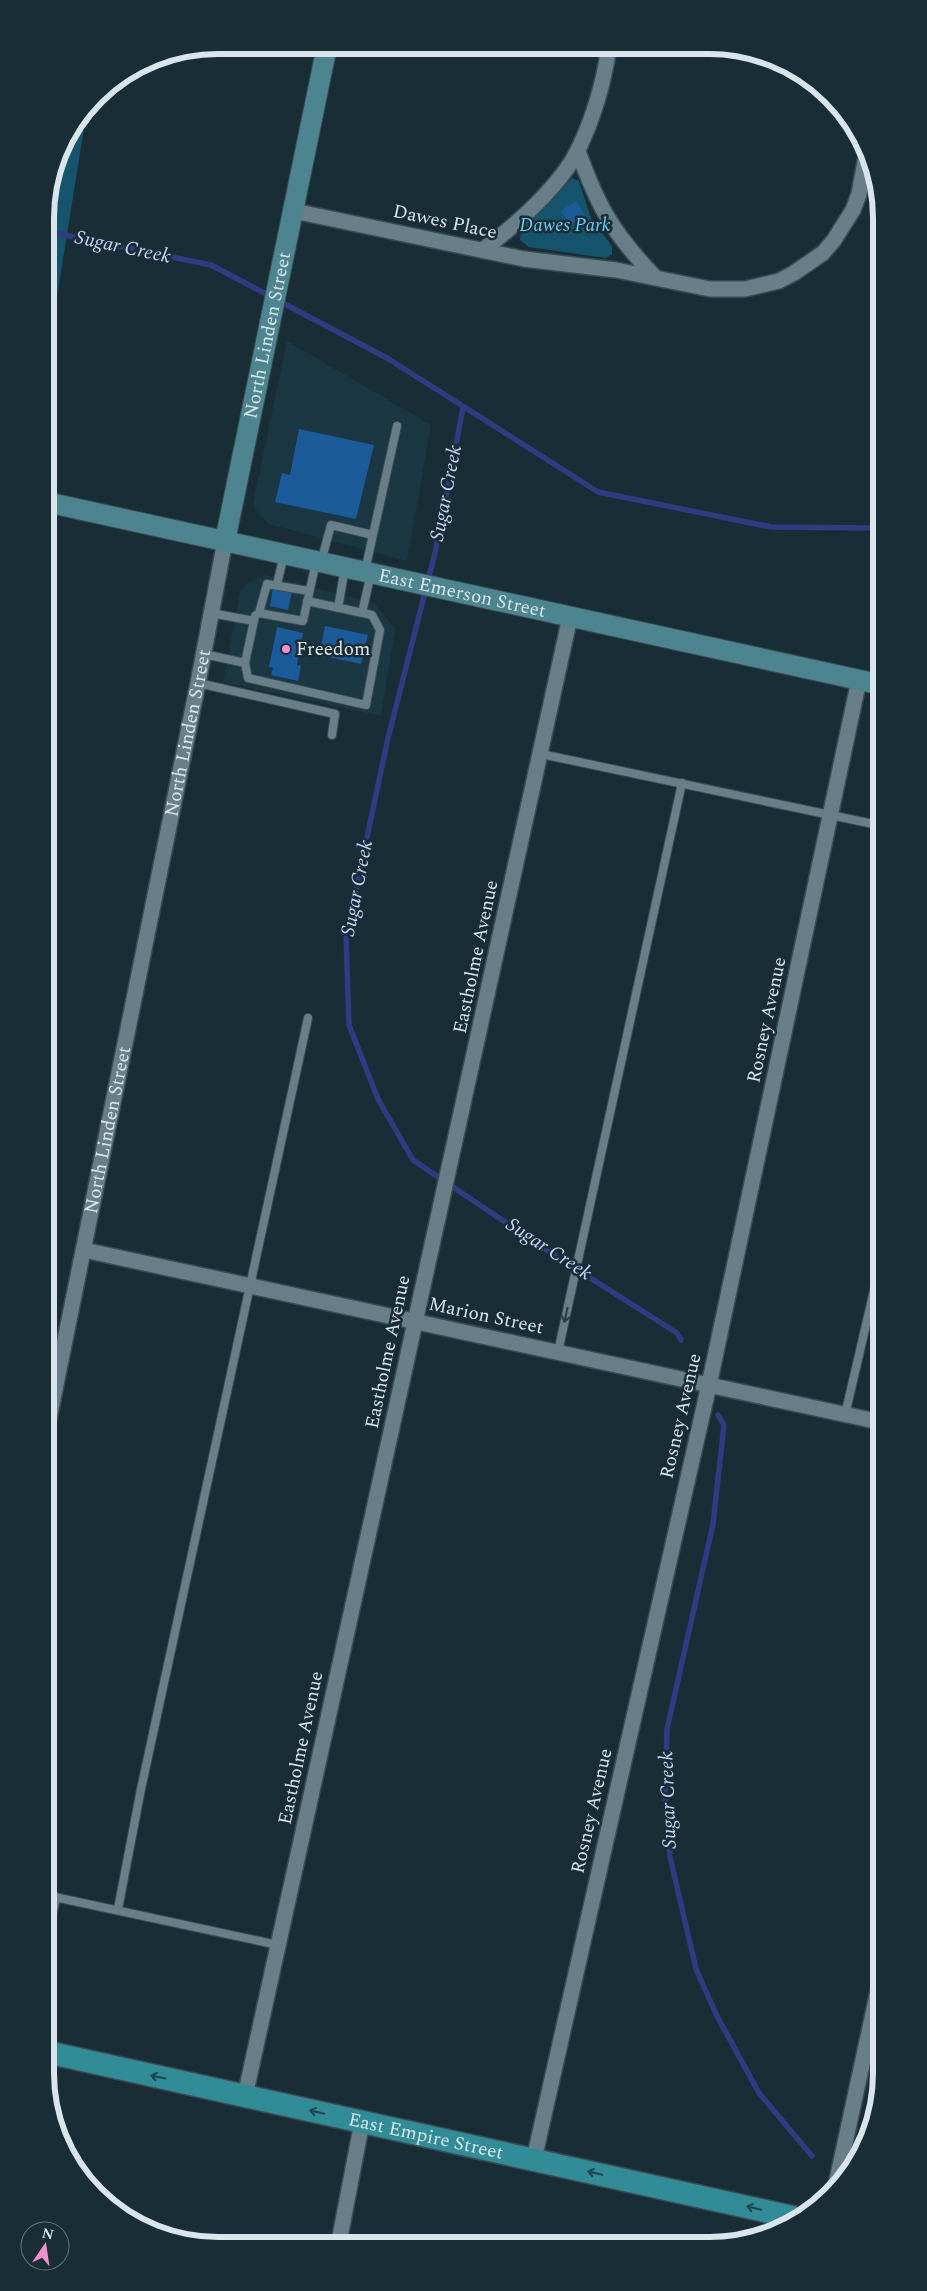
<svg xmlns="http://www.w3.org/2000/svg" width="927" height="2291" font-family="Spectral,serif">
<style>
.built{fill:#1b3743}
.green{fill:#15546c}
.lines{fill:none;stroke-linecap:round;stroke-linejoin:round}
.stream{stroke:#323a81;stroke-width:5.5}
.building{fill:#1b5b99}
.service-casing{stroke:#3b4b52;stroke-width:10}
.minor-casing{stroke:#3b4b52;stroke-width:18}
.secondary-casing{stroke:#3b4b52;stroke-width:22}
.primary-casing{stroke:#3b4b52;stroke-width:25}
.service{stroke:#687e88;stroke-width:8}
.minor{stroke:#687e88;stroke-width:15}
.secondary{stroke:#4c8590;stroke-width:20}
.primary{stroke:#318c98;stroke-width:22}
.oneway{stroke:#293d46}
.oneway2{stroke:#1f454e}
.poi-dot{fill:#f690cf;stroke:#192d36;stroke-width:2}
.labels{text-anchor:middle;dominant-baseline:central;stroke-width:5;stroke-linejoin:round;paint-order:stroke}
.street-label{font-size:19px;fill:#d9e5ea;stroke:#192d36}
.park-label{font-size:19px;font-style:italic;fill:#61cefc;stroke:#192d36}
.poi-label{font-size:19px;fill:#d9e5ea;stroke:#192d36;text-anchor:start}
.water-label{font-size:20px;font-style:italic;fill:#c7d2fc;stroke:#192d36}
.rim{fill:none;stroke:#d9e5ea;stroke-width:6}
</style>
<rect width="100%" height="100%" fill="#192d36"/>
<path class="built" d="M287 341 431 425 407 561 269 524 259 515 253 503Z
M265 575 374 603 395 629 381 716 223 682 240 592 248 582Z"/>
<path class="green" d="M87 110 46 365 45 206 63 142Z
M572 178 579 181 591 218 612 246V254L606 258 529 247 520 240 521 231Z"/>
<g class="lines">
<path class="stream" d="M45 231 211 265 270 296
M279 301 387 358 598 492 771 527 877 528
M463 408 435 553 388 738 346 937 349 1025 378 1099 413 1160 551 1253 677 1333 681 1340
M718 1415 724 1425 713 1524 667 1729 665 1790 670 1857 696 1969 717 2016 759 2093 812 2156"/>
</g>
<path class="building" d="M576 201 585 215 571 225 561 211Z
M299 429 374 445 356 519 275 502 282 473 290 475Z
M273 587 292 591 288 610 270 606Z
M325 626 368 635 361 664 319 655Z
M277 627 303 633 297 665 301 666 298 681 271 675 273 668 269 667Z"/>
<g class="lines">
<defs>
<path id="service" d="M321 562 331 525 373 535
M365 571 397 426
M277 584 284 555
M338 608 345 568
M211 613 254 621
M259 613 267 584 309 591
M362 613 371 573
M204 654 245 663 255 616 259 613 303 621 316 562
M245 663 248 678 366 705 380 630 372 615 307 601
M198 683 335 714 332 735
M541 754 878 825
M558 1352 682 783
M845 1415 879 1269
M50 1896 278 1945
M118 1909 141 1789 308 1018
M50 1926 56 1897"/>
<g id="minor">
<path d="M578 151C598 207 613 233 654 276"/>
<path d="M294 211 524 259 616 270 710 289H745L779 281 794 273 823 253 834 240 853 210 859 194 866 156"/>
<path d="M484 249C515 226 561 185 578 150 593 119 604 81 609 47"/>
<path d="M84 1250 880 1422"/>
<path id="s1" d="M49 1419 198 683 225 541"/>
<path d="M245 2096 570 617"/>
<path d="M534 2159 709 1385 859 680"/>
<path d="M835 2189 881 1977"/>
<path d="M339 2242 362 2122"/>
</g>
<g id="secondary">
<path id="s2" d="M46 502 878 684"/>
<path id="s3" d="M225 541 327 46"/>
</g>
<g id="primary">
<path id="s4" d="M51 2053 801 2219"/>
</g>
</defs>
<use href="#service" class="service-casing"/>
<use href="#minor" class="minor-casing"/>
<use href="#secondary" class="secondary-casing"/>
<use href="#primary" class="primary-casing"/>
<use href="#service" class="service"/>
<use href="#minor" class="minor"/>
<use href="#secondary" class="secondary"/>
<use href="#primary" class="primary"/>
</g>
<defs><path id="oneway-shaft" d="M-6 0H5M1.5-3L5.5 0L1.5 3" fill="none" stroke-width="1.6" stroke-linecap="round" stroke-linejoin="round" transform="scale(1.25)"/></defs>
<use class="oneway" href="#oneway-shaft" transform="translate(566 1315) rotate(102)"/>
<g class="oneway2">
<use href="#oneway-shaft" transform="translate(158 2077) rotate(-168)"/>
<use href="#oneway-shaft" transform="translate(317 2112) rotate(-167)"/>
<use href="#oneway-shaft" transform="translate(595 2173) rotate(-167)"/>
<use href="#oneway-shaft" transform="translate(754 2208) rotate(-167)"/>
</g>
<circle class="poi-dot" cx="286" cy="649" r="5"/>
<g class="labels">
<g class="street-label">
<text transform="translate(445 222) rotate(12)">Dawes Place</text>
<text stroke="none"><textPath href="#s3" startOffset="210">North Linden Street</textPath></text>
<text stroke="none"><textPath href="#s2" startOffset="426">East Emerson Street</textPath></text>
<text stroke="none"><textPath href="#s1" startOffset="700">North Linden Street</textPath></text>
<text transform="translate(476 957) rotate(-78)">Eastholme Avenue</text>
<text transform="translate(767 1020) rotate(-78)">Rosney Avenue</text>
<text stroke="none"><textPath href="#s1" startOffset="295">North Linden Street</textPath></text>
<text transform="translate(486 1316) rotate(12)">Marion Street</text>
<text transform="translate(388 1352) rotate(-78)">Eastholme Avenue</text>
<text transform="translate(681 1416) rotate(-77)">Rosney Avenue</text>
<text transform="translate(301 1748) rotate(-78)">Eastholme Avenue</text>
<text transform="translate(592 1811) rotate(-77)">Rosney Avenue</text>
<text stroke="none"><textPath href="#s4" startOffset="384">East Empire Street</textPath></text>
</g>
<g class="park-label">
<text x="565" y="225">Dawes Park</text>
</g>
<g class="poi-label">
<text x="296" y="649">Freedom</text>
</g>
<g class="water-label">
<text transform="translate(123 247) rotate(12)">Sugar Creek</text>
<text transform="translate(446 493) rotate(-79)">Sugar Creek</text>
<text transform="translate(357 888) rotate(-79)">Sugar Creek</text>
<text transform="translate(549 1249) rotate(33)">Sugar Creek</text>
<text transform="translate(668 1800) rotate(-92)">Sugar Creek</text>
</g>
</g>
<path d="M0 0H927V2291H0ZM218 54H709A164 164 0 0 1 873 218V2073A164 164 0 0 1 709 2237H218A164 164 0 0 1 54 2073V218A164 164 0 0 1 218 54Z" fill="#192d36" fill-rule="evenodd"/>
<path class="rim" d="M218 54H709A164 164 0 0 1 873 218V2073A164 164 0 0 1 709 2237H218A164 164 0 0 1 54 2073V218A164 164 0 0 1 218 54Z"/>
<g transform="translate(45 2246) rotate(13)"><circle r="24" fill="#192d36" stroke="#66777e"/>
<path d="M0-4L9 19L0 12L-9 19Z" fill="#f690cf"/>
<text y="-8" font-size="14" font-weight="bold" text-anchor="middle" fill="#d9e5ea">N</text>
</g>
</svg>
